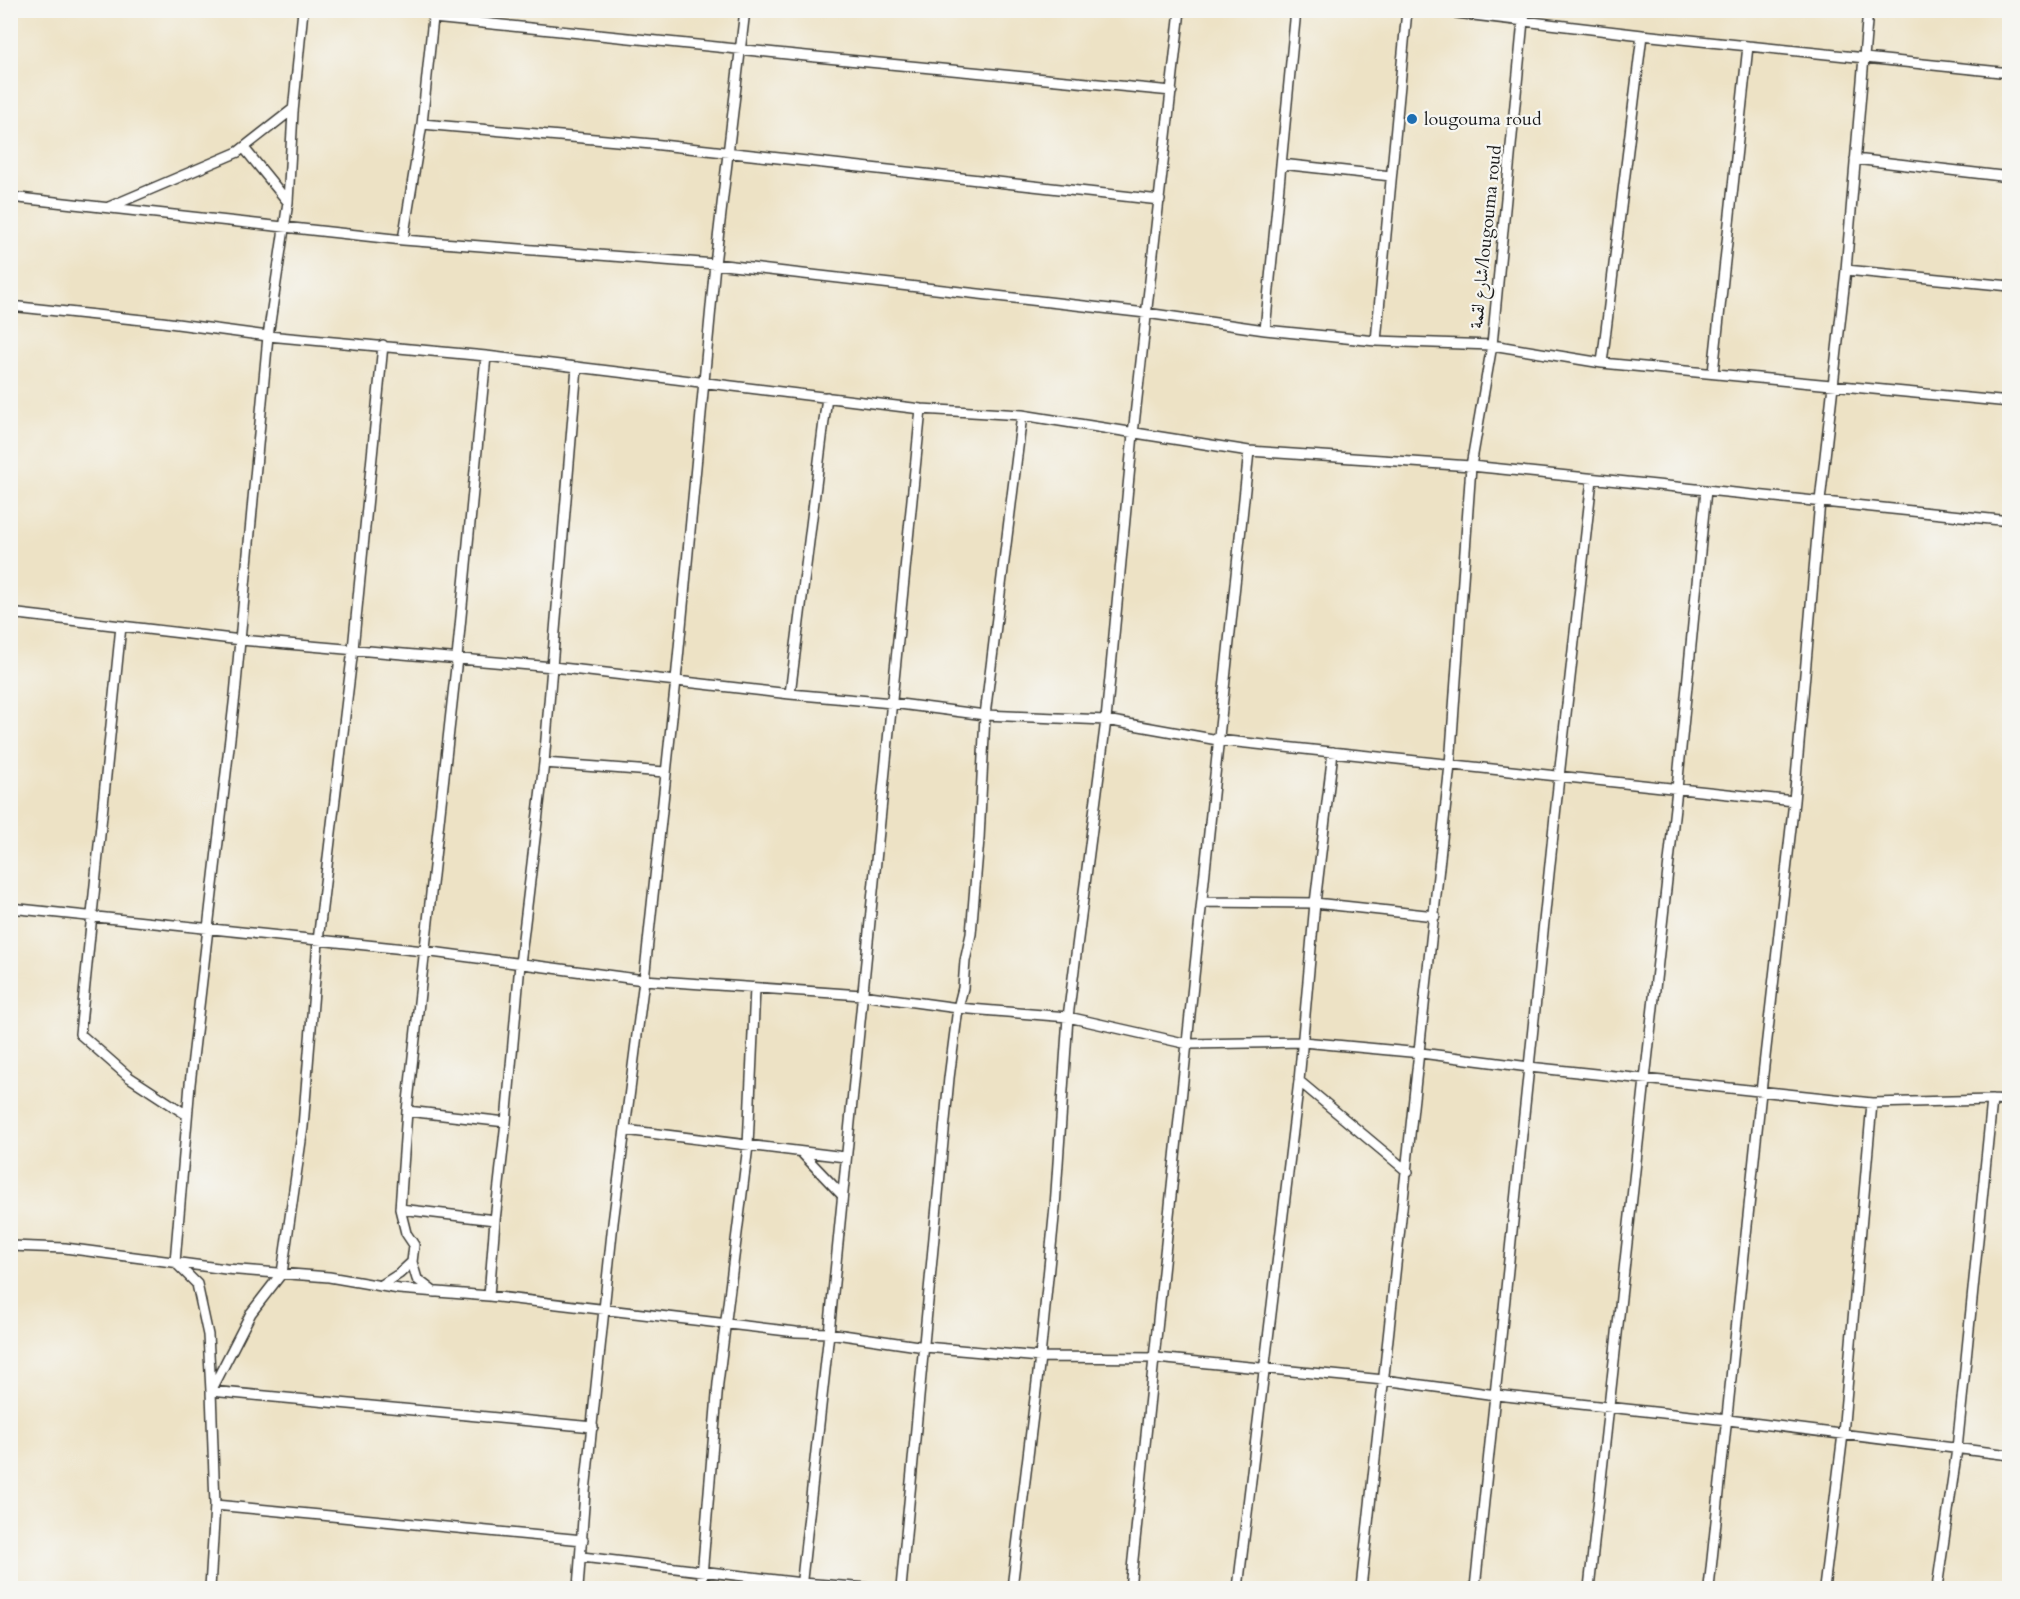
<svg xmlns="http://www.w3.org/2000/svg" width="2020" height="1599" font-family="Cardo,Amiri,serif">
<style>
.lines{fill:none;stroke-linecap:round;stroke-linejoin:round}
.minor-casing{stroke:#3b3a35;stroke-width:12}
.minor{stroke:#fff;stroke-width:9}
.poi-dot{fill:#1f6fb2;stroke:#f6f6f2;stroke-width:2}
.labels{text-anchor:middle;dominant-baseline:central;stroke-width:4.5;stroke-linejoin:round;paint-order:stroke}
.poi-label{font-size:18px;fill:#1c1c1c;stroke:#f6f6f2;text-anchor:start}
.street-label{font-size:18px;fill:#1c1c1c;stroke:#f6f6f2}
</style>
<rect width="100%" height="100%" fill="#f6f6f2"/>
<filter id="ink" filterUnits="userSpaceOnUse"><feTurbulence type="fractalNoise" baseFrequency=".0167" numOctaves="2"/><feDisplacementMap in="SourceGraphic" scale="12" xChannelSelector="R" yChannelSelector="G"/><feConvolveMatrix kernelMatrix="1 2 1 2 8 2 1 2 1" color-interpolation-filters="sRGB"/></filter>
<filter id="wash" filterUnits="userSpaceOnUse"><feTurbulence type="fractalNoise" baseFrequency=".008" numOctaves="4" result="noise"/><feDisplacementMap in="SourceGraphic" scale="24" xChannelSelector="R" yChannelSelector="G"/><feGaussianBlur stdDeviation="1.35" result="paint"/><feColorMatrix in="noise" values="0 0 0 0 0 0 0 0 0 0 0 0 0 0 0 0 0 1.4 0 .05"/><feComposite in="paint" operator="in"/></filter>
<g filter="url(#wash)">
<rect width="100%" height="100%" fill="#ede2c5"/>
</g>
<g filter="url(#ink)">
<g class="lines">
<defs>
<path id="minor" d="M1431 10 1642 35 2010 73
M422 124 652 144 1160 200
M244 148 288 202
M1855 159 2010 177
M1281 164 1391 176
M10 197 403 240 715 264 1146 313 1265 330 1376 341 1492 345 1602 363 2010 402
M109 207 238 152 293 109
M403 240 422 124 433 18 816 57 1172 91
M1846 270 2010 286
M10 306 162 322 268 336 486 356 921 409 1022 415 1249 451 1471 466 2010 521
M1265 330 1296 10
M1376 341 1407 10
M383 345 353 649 318 941 303 1127 282 1273 251 1313 211 1391 593 1427
M1602 363 1642 35
M1713 373 1748 46
M10 613 241 640 553 667 790 694 892 703 985 715 1106 720 1218 740 1794 801
M121 626 80 1034 129 1077 187 1115
M10 638 13 614
M790 694 827 397
M544 763 665 772
M1203 902 1315 903 1435 916
M10 908 424 951 644 980 862 995 958 1008 1068 1017 1188 1044 1303 1042 1421 1053 1529 1067 1872 1103 1992 1100 2010 1101
M1299 1081 1408 1172
M407 1111 506 1122
M625 1130 845 1157
M801 1152 841 1194
M400 1209 495 1220
M10 1246 65 1248 226 1269 329 1277 399 1289 489 1296 796 1332 829 1333 925 1347 1040 1357 1156 1358 1384 1380 1496 1395 1728 1420 2010 1455
M412 1262 417 1279 434 1292
M380 1286 399 1274 412 1262 414 1245 406 1233 400 1209 407 1111 457 658 486 356
M489 1296 495 1220 506 1122 520 964 544 763 577 367
M215 1505 583 1540
M582 1557 802 1583 868 1588
M210 1588 215 1505 211 1391 208 1335 197 1284 175 1262 190 1084 235 695 268 336 288 202 293 112 303 10
M578 1588 585 1492 613 1223 644 980 676 680 715 264 745 10
M701 1588 718 1383 748 1146 755 988
M801 1588 829 1333 921 409
M901 1588 949 1078 958 1008 963 988 965 961 971 934 979 839 985 715 1022 415
M1012 1588 1040 1357 1055 1207 1068 1017 1106 720 1133 434 1180 10
M1130 1588C1173 1210 1208 830 1249 451
M1238 1588 1299 1081 1315 903 1333 752
M1361 1588 1450 765 1471 466 1492 345 1524 10
M1475 1588 1559 777 1592 479
M1589 1588 1677 789 1706 490
M1709 1588 1761 1092 1794 801 1820 501 1846 270 1868 10
M1824 1588 1843 1434 1872 1103
M1937 1588 1957 1449 1992 1100"/>
</defs>
<use href="#minor" class="minor-casing"/>
<use href="#minor" class="minor"/>
</g>
</g>
<circle class="poi-dot" cx="1412" cy="119" r="6"/>
<g class="labels">
<g class="poi-label">
<text x="1424" y="119">lougouma roud</text>
</g>
<g class="street-label">
<text transform="translate(1486 237) rotate(-84)">شارع لقمة/lougouma roud</text>
</g>
</g>
<rect width="2020" height="1599" fill="none" stroke="#f6f6f2" stroke-width="36"/>
</svg>
